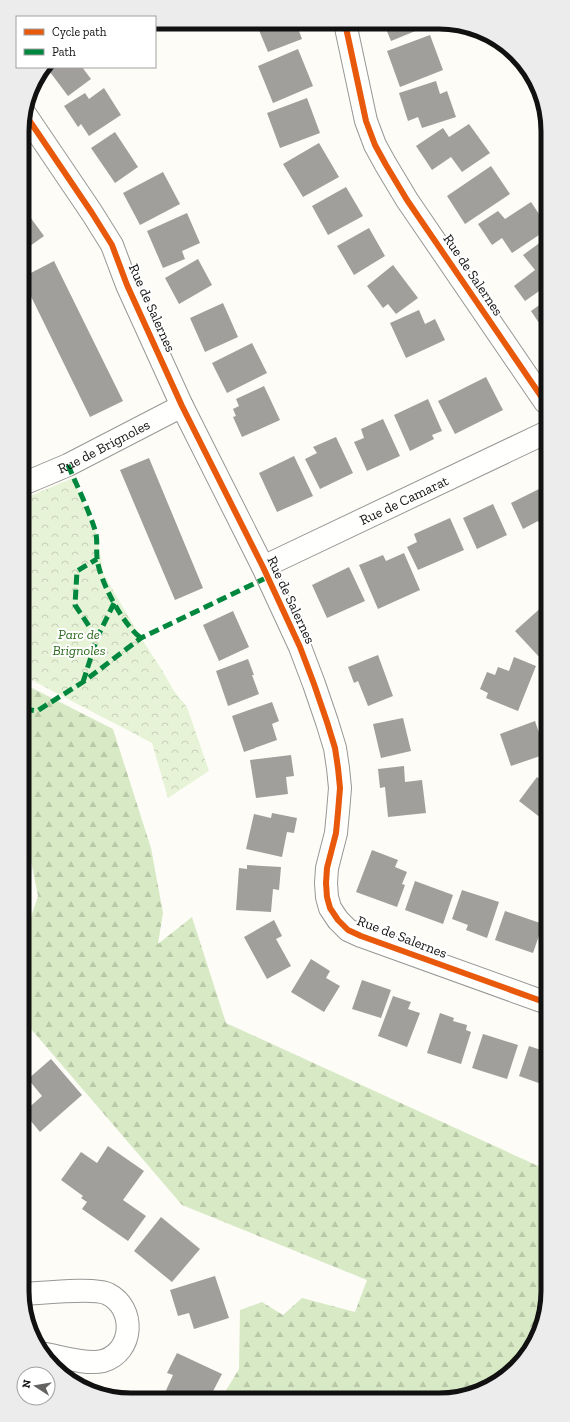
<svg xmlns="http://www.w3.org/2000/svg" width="570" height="1422" font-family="'Zilla Slab',serif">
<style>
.forest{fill:url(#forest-firs)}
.park{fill:url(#park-crowns)}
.building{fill:#a19f9c}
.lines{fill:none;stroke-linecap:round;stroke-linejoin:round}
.minor-casing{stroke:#979795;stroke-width:24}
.minor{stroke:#fffffe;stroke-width:22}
.quiet{stroke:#00873e;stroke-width:5;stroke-dasharray:10 5;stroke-linecap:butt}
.cycleway-casing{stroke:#fff;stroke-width:8}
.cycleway{stroke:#e8590c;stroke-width:6}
.labels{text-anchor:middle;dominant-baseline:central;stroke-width:4;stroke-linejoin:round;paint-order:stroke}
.street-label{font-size:14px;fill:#111;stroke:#fff}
.park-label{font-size:14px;font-style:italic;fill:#2f6b1f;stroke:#fff}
.rim{fill:none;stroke:#111;stroke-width:5}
</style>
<defs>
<pattern id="forest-firs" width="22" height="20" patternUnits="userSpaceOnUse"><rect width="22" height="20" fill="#d8eac5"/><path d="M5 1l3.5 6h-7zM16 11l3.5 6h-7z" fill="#b8c8a8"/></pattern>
<pattern id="park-crowns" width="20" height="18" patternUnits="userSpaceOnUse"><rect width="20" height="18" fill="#e7f3d7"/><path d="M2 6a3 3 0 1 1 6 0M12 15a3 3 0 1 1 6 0" fill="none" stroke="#c5cfb8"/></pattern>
</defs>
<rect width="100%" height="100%" fill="#fdfcf7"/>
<path class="forest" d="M24 684 113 729 151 848 163 913 158 944 192 917 226 1023 547 1170 548 1298 540 1332 521 1363 467 1396 222 1397 239 1369 240 1310 262 1302 283 1315 302 1298 355 1312 367 1280 182 1205 25 1022V935L38 896 24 826Z"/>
<path class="park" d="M73 478 96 532 104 575 141 638 162 670 174 691 187 707 209 771 168 798 152 743 24 676 23 499Z"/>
<path class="building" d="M256 23H296L302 39 268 52Z
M384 24H429L430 25 391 41Z
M430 35 443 70 400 87 387 51Z
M298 49 313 86 273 103 258 66Z
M46 67H82L91 79 68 96 50 72 48 74 44 69Z
M436 81 440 94 447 91 456 117 422 128 418 117 408 121 399 93Z
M104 88 121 115 89 136 81 124 78 127 64 106 85 93 89 99Z
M307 98 320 133 280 148 267 113Z
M469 124 490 153 462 172 451 157 432 170 416 146 443 128 449 137Z
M115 132 138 167 115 183 91 148Z
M319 143 339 177 303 197 283 164Z
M491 166 510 194 465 224 447 196Z
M163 172 180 204 140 225 123 193Z
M346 187 363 216 328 235 312 206Z
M531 202 545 223V231L512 253 502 238 492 245 478 224 498 211 505 219Z
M22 206 44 236 23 251V237Z
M187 213 200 243 182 251 185 259 163 268 147 231Z
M369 228 385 256 354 275 337 246Z
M545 239V287L525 301 514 286 535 270 523 255Z
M198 259 212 285 179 304 165 278Z
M54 261 123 401 90 417 23 280V277Z
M393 265 418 298 396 314 388 304 383 308 367 286Z
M545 301V332L531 311Z
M223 303 238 337 205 352 190 318Z
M419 310 425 324 435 319 445 340 406 358 390 323Z
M252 343 267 373 227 393 212 363Z
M486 377 503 410 455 434 438 401Z
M264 386 280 420 242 437 233 417 236 416 233 409 239 406 236 399Z
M428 399 442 431 432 435 434 439 410 451 394 415Z
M383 419 400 456 367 471 354 442 364 438 361 429Z
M336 437 353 473 320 489 305 459 317 453 313 447Z
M294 456 313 496 277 512 259 473Z
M149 458 203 588 175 600 120 470Z
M545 486 546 529 543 531 538 521 523 529 511 503Z
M493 504 507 535 477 549 463 518Z
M450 518 464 550 418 570 407 547 417 542 414 534Z
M404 553 420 590 378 609 359 565 383 555 386 561Z
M349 567 365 601 327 618 312 585Z
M544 605 546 608V656L542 660 515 631Z
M233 611 249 647 219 661 203 625Z
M378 655 393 696 368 706 358 681 354 683 348 667Z
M514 657 536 666 518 711 486 698 488 693 480 689 487 672 495 675 498 667 509 671Z
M248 659 254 675H252L259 694 228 706 216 671Z
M272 702 279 721 272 724 277 740 244 752 232 716Z
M403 718 411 751 381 758 373 724Z
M535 721 546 754 511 766 500 734Z
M291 755 294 776 286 777 288 794 256 798 250 760Z
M404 766 405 782 422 780 426 813 388 817 385 787 380 788 378 769Z
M537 777 546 784V822L519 801Z
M272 813 297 818 294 833 287 832 282 857 246 849 254 814 271 818Z
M372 850 398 860 395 867 407 872 402 884 405 885 397 907 356 892Z
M247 865 281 867 279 890 273 889 271 912 236 910 239 868 247 869Z
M415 881 453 895 443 924 405 910Z
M462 890 499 902 487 938 466 930 468 925 452 919Z
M505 911 543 924 533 953 495 940Z
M274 920 282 936 276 939 291 966 267 979 244 937Z
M547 950V966L541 964Z
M311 959 330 971 326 978 340 986 324 1012 291 992Z
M362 980 391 990 381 1018 352 1009Z
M393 996 411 1002 408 1009 420 1013 407 1047 378 1036Z
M440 1013 454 1018 453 1021 467 1025 466 1030 471 1032 461 1064 427 1053Z
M483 1034 518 1045 507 1079 472 1068Z
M529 1046 547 1052V1086L519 1076Z
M51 1059 82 1095 40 1132 25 1114V1111L42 1096 28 1079Z
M108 1146 144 1171 123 1200 146 1216 128 1241 82 1209 87 1202 81 1198 83 1196 61 1180 81 1152 97 1163Z
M161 1217 200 1249 172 1282 134 1251Z
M215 1276 229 1318 194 1329 189 1313 178 1316 170 1290Z
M177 1353 222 1374 210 1397 204 1396 203 1398 163 1397 173 1375 167 1373Z"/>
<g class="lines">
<defs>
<g id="minor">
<path d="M345 23 366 121 375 145 386 165 407 200 545 402"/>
<path d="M25 114 92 213 112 245 127 285 182 406 263 567 300 647 314 684 327 722 335 748 338 768 340 788 338 812 336 833 327 868 326 883 327 897 330 908 338 920 348 930 361 936 547 1003"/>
<path id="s1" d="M23 484 68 465 182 406"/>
<path id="s2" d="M263 567 545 433"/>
<path d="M26 1294C43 1293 95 1287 108 1294 136 1308 134 1352 103 1361 87 1365 62 1357 46 1354"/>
</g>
</defs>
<use href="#minor" class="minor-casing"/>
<use href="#minor" class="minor"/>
<path class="quiet" d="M68 465C77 486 88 508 95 530 98 539 96 549 97 558 99 580 123 625 141 638
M97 638 75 605 77 571 97 559
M83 682 97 638 114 603
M24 709 37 711 83 682 141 638 268 577"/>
<defs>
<path id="cycleway" d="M345 23 366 121 375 145 386 165 407 200 545 402
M25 114 92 213 112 245 127 285 182 406 263 567 300 647 314 684 327 722 335 748 338 768 340 788 338 812 336 833 327 868 326 883 327 897 330 908 338 920 348 930 361 936 547 1003"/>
</defs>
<use href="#cycleway" class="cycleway-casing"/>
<use href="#cycleway" class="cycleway"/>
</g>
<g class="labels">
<g class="street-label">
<text transform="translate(473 275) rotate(56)">Rue de Salernes</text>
<text transform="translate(152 308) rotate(66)">Rue de Salernes</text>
<text stroke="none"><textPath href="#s1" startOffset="89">Rue de Brignoles</textPath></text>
<text stroke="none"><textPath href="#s2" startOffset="156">Rue de Camarat</textPath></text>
<text transform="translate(291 600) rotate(65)">Rue de Salernes</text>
<text transform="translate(402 937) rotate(21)">Rue de Salernes</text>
</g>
<g class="park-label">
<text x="79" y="634">Parc de<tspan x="79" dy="16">Brignoles</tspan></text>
</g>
</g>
<path d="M0 0H570V1422H0ZM131 29H439A102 102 0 0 1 541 131V1291A102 102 0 0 1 439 1393H131A102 102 0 0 1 29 1291V131A102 102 0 0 1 131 29Z" fill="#ececec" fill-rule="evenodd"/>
<path class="rim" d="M131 29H439A102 102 0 0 1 541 131V1291A102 102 0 0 1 439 1393H131A102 102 0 0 1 29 1291V131A102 102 0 0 1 131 29Z"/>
<rect x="16" y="16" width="140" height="52" fill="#ffffff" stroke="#a0a0a0"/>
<rect x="24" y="29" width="20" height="6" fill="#e8590c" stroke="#a0a0a0"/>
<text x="52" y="36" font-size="12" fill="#111111">Cycle path</text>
<rect x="24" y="49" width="20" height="6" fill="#00873e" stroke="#a0a0a0"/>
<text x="52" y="56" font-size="12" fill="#111111">Path</text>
<g transform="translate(36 1386) rotate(282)"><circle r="19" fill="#ffffff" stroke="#a0a0a0"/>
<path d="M0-3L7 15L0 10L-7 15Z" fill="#646362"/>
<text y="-6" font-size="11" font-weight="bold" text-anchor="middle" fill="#111111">N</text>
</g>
</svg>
